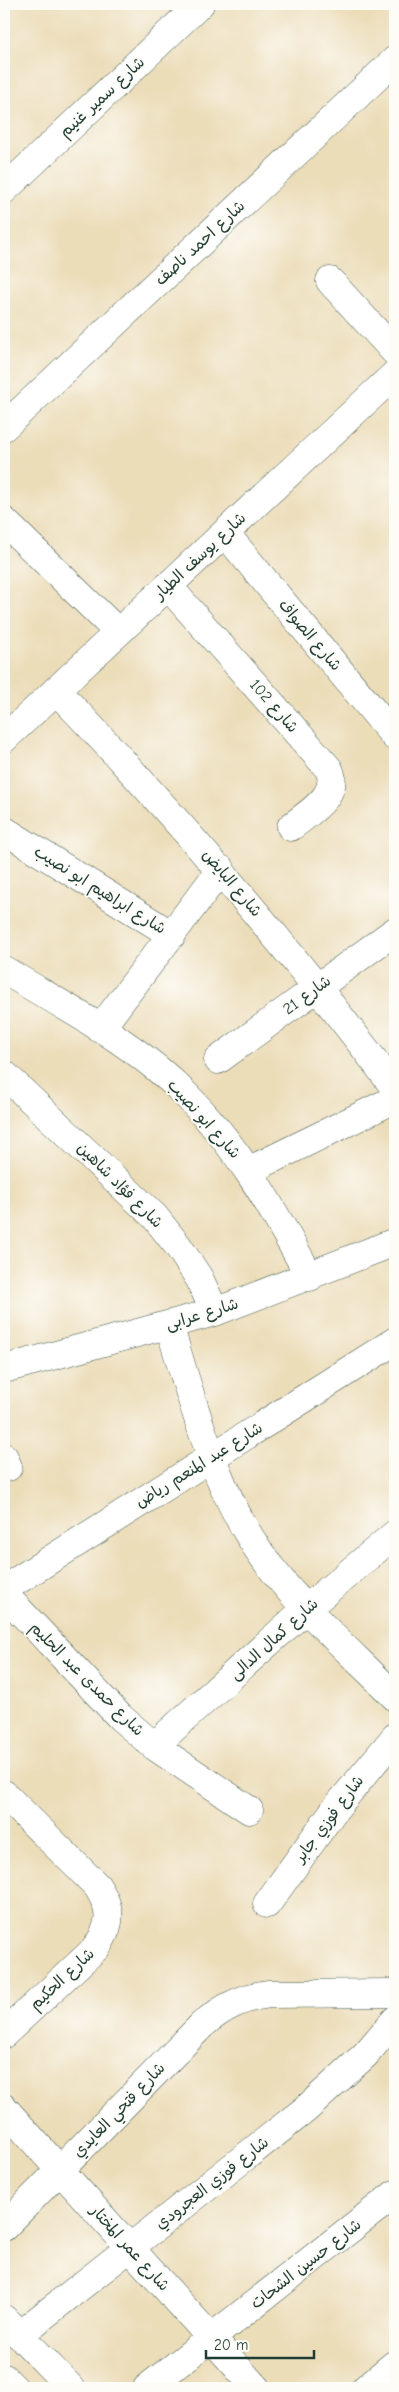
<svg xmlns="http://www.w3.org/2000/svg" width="399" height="2392" font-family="'Comic Neue','Playpen Sans Arabic',sans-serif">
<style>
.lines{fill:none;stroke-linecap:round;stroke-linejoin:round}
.minor-casing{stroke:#3e5548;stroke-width:29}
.minor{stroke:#fff;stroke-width:28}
.labels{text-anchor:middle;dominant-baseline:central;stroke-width:4;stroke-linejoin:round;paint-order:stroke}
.street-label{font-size:16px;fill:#1f3d34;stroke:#fdfcf7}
</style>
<rect width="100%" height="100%" fill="#fdfcf7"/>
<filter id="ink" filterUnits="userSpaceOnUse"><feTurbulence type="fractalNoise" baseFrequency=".02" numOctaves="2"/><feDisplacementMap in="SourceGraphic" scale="10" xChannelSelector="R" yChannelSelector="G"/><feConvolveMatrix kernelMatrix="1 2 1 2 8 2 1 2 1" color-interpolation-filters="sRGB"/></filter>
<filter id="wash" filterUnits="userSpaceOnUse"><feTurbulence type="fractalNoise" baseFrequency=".0096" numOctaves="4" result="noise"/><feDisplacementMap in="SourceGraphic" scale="20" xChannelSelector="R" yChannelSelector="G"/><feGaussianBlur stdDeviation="1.12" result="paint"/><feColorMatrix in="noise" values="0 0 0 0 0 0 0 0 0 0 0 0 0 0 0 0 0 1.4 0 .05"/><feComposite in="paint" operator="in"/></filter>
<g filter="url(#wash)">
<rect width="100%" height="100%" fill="#ecddb9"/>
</g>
<g filter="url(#ink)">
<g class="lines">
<defs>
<path id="minor" d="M4 190 200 4
M330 281 395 352
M4 427 395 60
M4 521 118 632
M225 533 395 737
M168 586 329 769C341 795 308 813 291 827
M56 690C177 817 290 948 395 1088
M4 739 395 374
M4 830 172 935
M4 970C66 1008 136 1043 187 1096 241 1150 274 1211 310 1277
M100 1029 221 869
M218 1060 395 931
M4 1074 155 1217 178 1246 199 1278 215 1312
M250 1170 395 1099
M169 1325C190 1393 212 1477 250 1537 287 1598 345 1646 395 1697
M4 1369 215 1312 395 1242
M4 1457 8 1467
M4 1589 395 1341
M4 1594 120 1717 154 1746 249 1810
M154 1746 307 1608 395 1534
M4 1794 97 1886C113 1911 112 1924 96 1948L4 2034
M267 1904 335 1809 395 1737
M4 2108 256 2388
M4 2227 202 2025C223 2007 243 1997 269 1994L395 1993
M4 2319 71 2388
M19 2335 306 2109 365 2055 395 2020
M4 2378 14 2388
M147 2388 395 2194
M366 2388 395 2364"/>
</defs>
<use href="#minor" class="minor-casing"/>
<use href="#minor" class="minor"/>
</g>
</g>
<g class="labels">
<g class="street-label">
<text transform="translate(102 97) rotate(-43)">شارع سمير غنيم</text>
<text transform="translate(200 243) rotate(-43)">شارع احمد ناصف</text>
<text transform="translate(200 556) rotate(-43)">شارع يوسف الطيار</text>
<text transform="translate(310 635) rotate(50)">شارع الصواف</text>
<text transform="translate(274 706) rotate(49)">شارع 102</text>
<text transform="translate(232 883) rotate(50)">شارع البايض</text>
<text transform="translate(100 890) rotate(32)">شارع ابراهيم ابو نصيب</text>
<text transform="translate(307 995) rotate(-36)">شارع 21</text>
<text transform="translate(204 1119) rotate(48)">شارع ابو نصيب</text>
<text transform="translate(120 1185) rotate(45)">شارع فؤاد شاهين</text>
<text transform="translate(202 1314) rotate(-17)">شارع عرابى</text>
<text transform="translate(199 1465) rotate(-32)">شارع عبد المنعم رياض</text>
<text transform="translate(274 1639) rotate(-42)">شارع كمال الدالى</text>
<text transform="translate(87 1679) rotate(45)">شارع حمدى عبد الحليم</text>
<text transform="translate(329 1819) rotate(-53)">شارع فوزي جابر</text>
<text transform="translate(62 1979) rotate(-43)">شارع الحكيم</text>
<text transform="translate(119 2110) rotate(-46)">شارع فتحي العايدي</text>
<text transform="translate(212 2183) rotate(-38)">شارع فوزي العجرودي</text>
<text transform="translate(130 2248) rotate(48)">شارع عمر المختار</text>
<text transform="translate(306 2264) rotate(-38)">شارع حسين الشحات</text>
</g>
</g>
<rect width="399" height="2392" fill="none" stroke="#fdfcf7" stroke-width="20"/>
<path d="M206 2350v8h108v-8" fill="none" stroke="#1f3d34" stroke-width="2.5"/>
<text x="214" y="2350" font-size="15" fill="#1f3d34" stroke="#fdfcf7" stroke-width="4" paint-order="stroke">20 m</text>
</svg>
